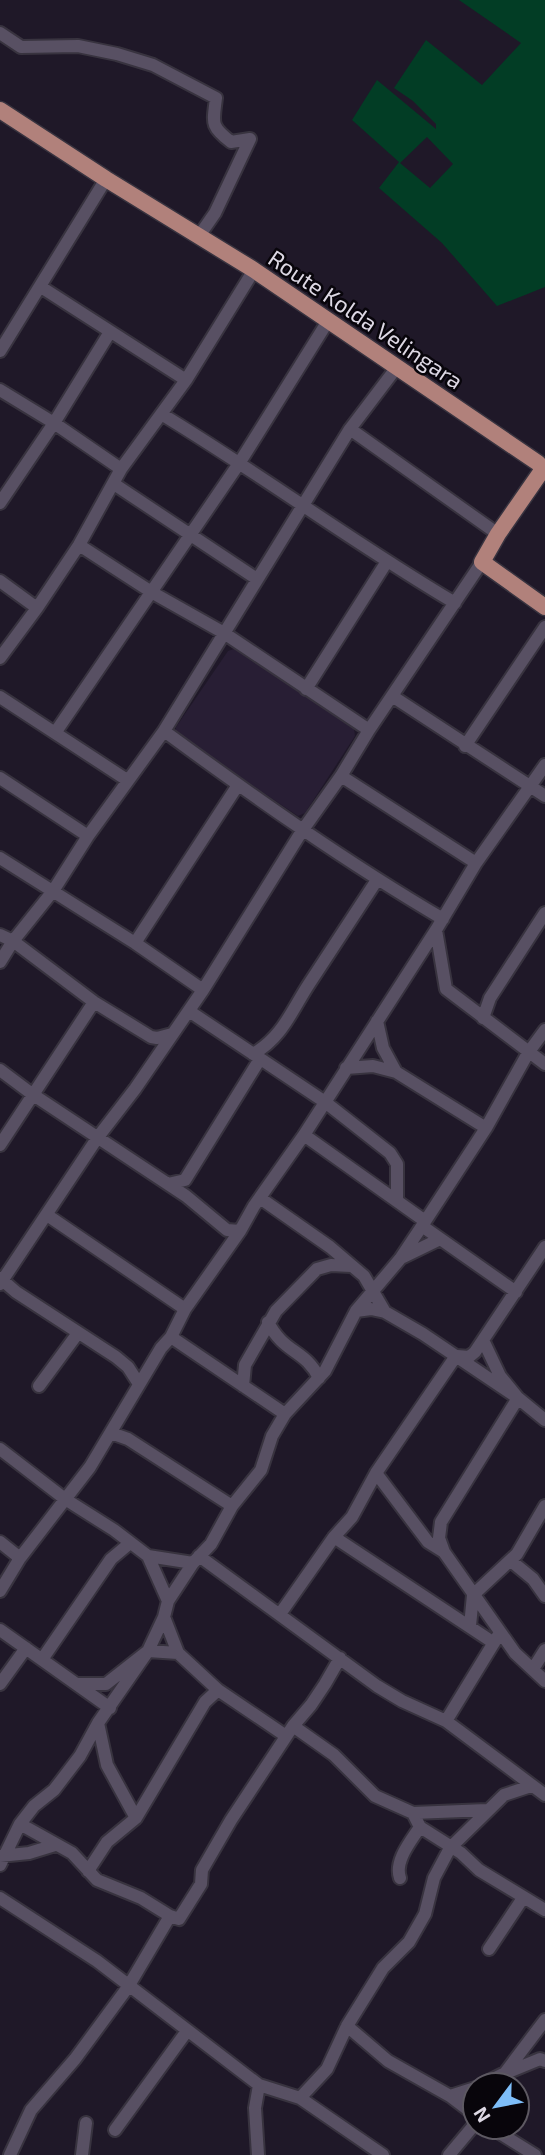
<svg xmlns="http://www.w3.org/2000/svg" width="545" height="2155" font-family="'Exo 2',sans-serif">
<style>
.built{fill:#281e34}
.green{fill:#023d25;fill-rule:evenodd}
.lines{fill:none;stroke-linecap:round;stroke-linejoin:round}
.minor-casing{stroke:#38333f;stroke-width:16}
.major-casing{stroke:#38333f;stroke-width:19}
.minor{stroke:#585063;stroke-width:12}
.major{stroke:#b1817b;stroke-width:16}
.labels{text-anchor:middle;dominant-baseline:central;stroke-width:5;stroke-linejoin:round;paint-order:stroke}
.street-label{font-size:23px;fill:#ddd8e4;stroke:#08050b}
</style>
<rect width="100%" height="100%" fill="#1f1828"/>
<path class="built" d="M234 649 354 729 355 736 305 813 298 816 176 734V727L228 651Z"/>
<path class="green" d="M459 0H545V287L497 306 442 243 379 188 399 162 352 120 377 80 436 129V124L413 101 394 88 426 40 482 85 521 43ZM427 137 453 164 430 188 400 163Z"/>
<g class="lines">
<defs>
<path id="minor" d="M0 33 21 47 78 46 117 54 153 65 216 98C213 123 210 126 231 142L250 139
M199 236 215 213 250 139
M41 287 186 380
M0 351 106 179
M0 390 54 423 121 469
M163 415C262 475 355 544 455 603
M350 429 498 534
M114 484 257 579
M0 503 54 423 110 332
M79 545 153 593 224 633 369 730
M0 581 37 608
M0 658 37 608 79 545 121 469 186 380 254 270
M306 689 386 563
M392 696 545 796
M0 697 127 780
M164 731C254 797 346 862 443 919
M55 733 240 462 328 321
M465 746 545 627
M341 776 476 863
M0 778 88 836
M0 858 135 943 203 990
M436 930 446 989 545 1064
M0 935 13 941 94 1002 151 1037 157 1038 172 1034
M135 943 238 785
M0 962 13 941 53 891 88 836 164 731 350 429 397 367
M189 1011 325 1102 390 1153 397 1164V1200
M483 1018 490 998 545 913
M377 1021 383 1048 396 1072
M253 1054C282 1038 292 1010 309 984 332 949 354 915 377 880
M346 1068 373 1066 396 1072 486 1128
M0 1070 32 1094 186 1196 227 1230 240 1231
M304 1135 425 1221
M0 1145 94 1002
M168 1184 185 1180 260 1059
M260 1198 330 1247 364 1276 385 1312
M47 1215 185 1309
M422 1226 516 1292
M403 1257 440 1239
M0 1278 16 1292 116 1357 128 1367 139 1384
M0 1284 98 1137 135 1089 203 990 302 831 341 776 369 730 482 562
M356 1311 371 1309 385 1312 423 1334 518 1398 545 1420
M268 1322C284 1354 305 1349 319 1378
M171 1337 285 1414
M457 1356 469 1357 475 1352 545 1247
M39 1386 78 1333
M243 1386 245 1365 276 1311 317 1269 331 1265 351 1266
M111 1433 128 1439 232 1506
M0 1449 65 1499 114 1530 148 1556 193 1563
M376 1473 428 1542 444 1552 515 1653 545 1681
M334 1537 494 1643
M0 1542 20 1558
M444 1552 439 1538 441 1522 518 1398 500 1376 483 1340
M148 1556 168 1601
M199 1556 377 1686 402 1701 446 1721 545 1795
M511 1561 533 1579 545 1596
M0 1591 20 1558 90 1467 161 1348 171 1337 185 1309 240 1231 254 1206 304 1135 436 930 476 863 545 765
M280 1614 334 1537 352 1517 376 1473 456 1356
M164 1617 178 1653
M470 1626 473 1595 517 1554 545 1506
M0 1630 110 1708
M43 1658 111 1559 130 1543
M533 1669 545 1650
M0 1684 26 1648
M77 1684H106L148 1651 178 1653 218 1690 286 1736
M446 1721 498 1636
M98 1723 107 1765 136 1818
M293 1726 334 1755 375 1796 413 1813 420 1827 461 1853 479 1870 545 1910
M413 1813 487 1810
M20 1824 72 1853 97 1880 141 1898 170 1916 179 1919 201 1884 202 1870 231 1820 293 1726 311 1705 325 1684 340 1658
M0 1856 29 1853 55 1845
M0 1865 20 1824 34 1806 54 1790 80 1756 98 1723 148 1651 164 1617 168 1601 193 1563 211 1544 232 1506 261 1470 272 1436 285 1414 325 1371 356 1311 400 1259 422 1226 486 1128 528 1053 545 1030
M88 1871 107 1842 136 1818 205 1702 218 1690
M400 1878C394 1861 411 1841 420 1827
M0 1898 97 1961 259 2085 300 2098 383 2155
M489 1949 523 1898
M347 2026 388 2061 450 2096 475 2115
M506 2073 540 2059 545 2061
M481 2085 505 2073 545 2020
M450 2096 475 2088
M300 2098 327 2069 347 2026 383 1968 409 1942 425 1914 434 1878 450 1848 504 1795 531 1786
M490 2127 535 2155
M115 2130 187 2031
M10 2155 31 2110 75 2059 128 1987 170 1916
M82 2155 86 2123
M258 2155 255 2108 259 2085
M449 2155 475 2124"/>
<path id="major" d="M0 110 106 179 254 270 538 463 543 469 498 534 482 562 545 607"/>
</defs>
<use href="#minor" class="minor-casing"/>
<use href="#major" class="major-casing"/>
<use href="#minor" class="minor"/>
<use href="#major" class="major"/>
</g>
<g class="labels">
<g class="street-label">
<text transform="translate(366 319) rotate(34)">Route Kolda Velingara</text>
</g>
</g>
<g transform="translate(496 2106) rotate(238)"><circle r="33" fill="#08050b" stroke="#5d5962" stroke-width="2"/>
<path d="M0-5L12 26L0 18L-12 26Z" fill="#7ebef9"/>
<text y="-10" font-size="19" font-weight="bold" text-anchor="middle" fill="#ddd8e4">N</text>
</g>
</svg>
